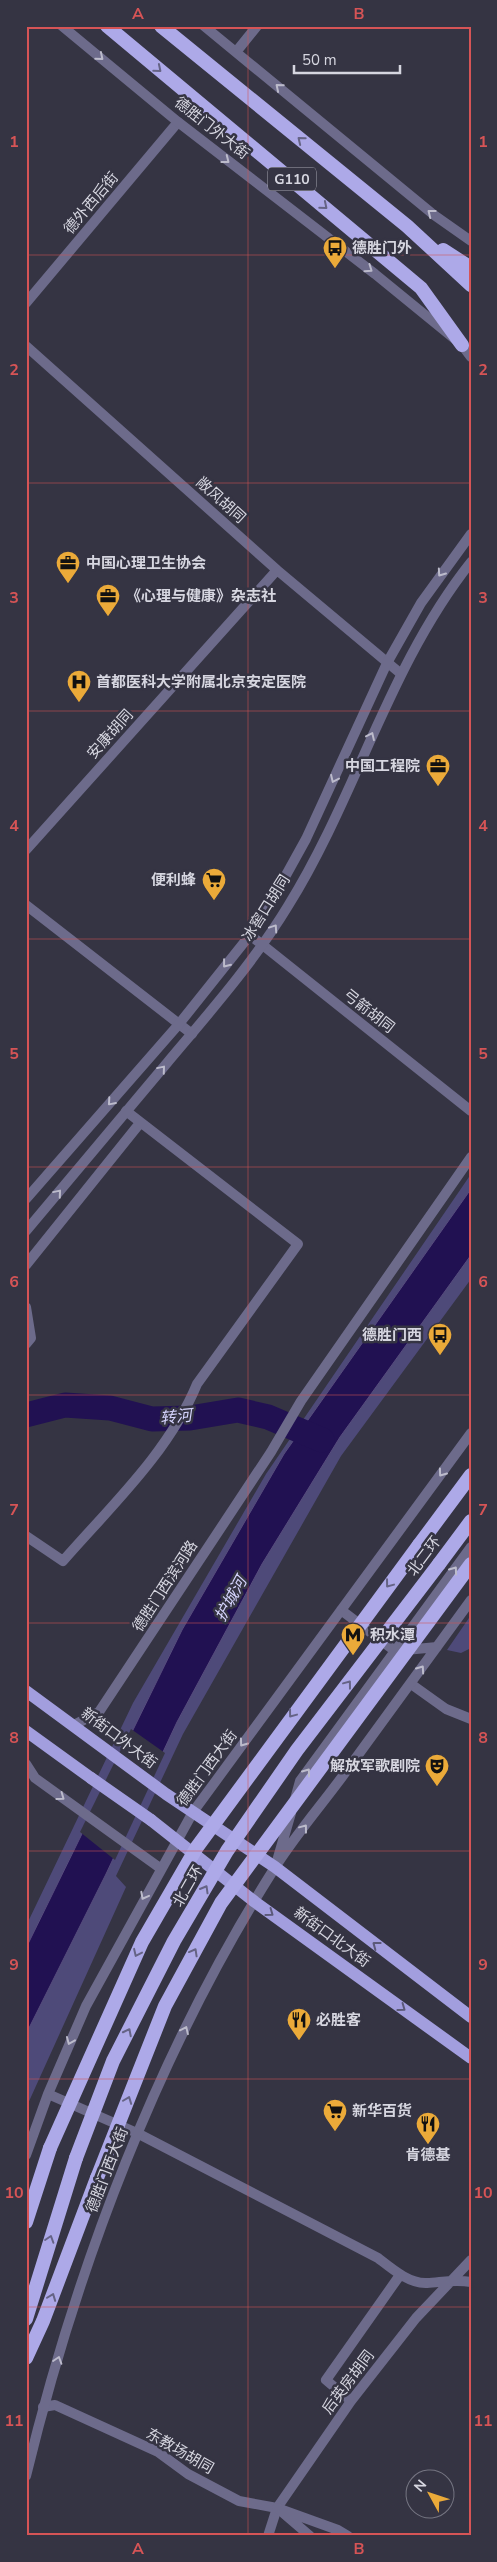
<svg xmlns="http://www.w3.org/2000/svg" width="497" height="2562" font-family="'Nunito Sans','Noto Sans SC',sans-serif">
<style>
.green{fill:#4e4a79}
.water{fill:#211152;stroke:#574c7d}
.pier{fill:#353443}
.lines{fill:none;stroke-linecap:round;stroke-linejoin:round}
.river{stroke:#211152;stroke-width:25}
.minor{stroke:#6d6b8b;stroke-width:10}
.tertiary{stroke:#6d6b8b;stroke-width:10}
.primary{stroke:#a29ede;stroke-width:12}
.trunk{stroke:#ada9e8;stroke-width:14}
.primary-bridge{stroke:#a29ede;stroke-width:12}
.trunk-bridge{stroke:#ada9e8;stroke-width:14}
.oneway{stroke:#bcbbcb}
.oneway2{stroke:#656385}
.oneway3{stroke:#5b5979}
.grid{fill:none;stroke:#d65456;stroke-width:1;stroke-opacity:0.55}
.labels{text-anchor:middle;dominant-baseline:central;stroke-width:5;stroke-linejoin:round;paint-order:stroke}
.shield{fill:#353443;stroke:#a6a5b1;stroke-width:1}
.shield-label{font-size:14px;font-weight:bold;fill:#d6d6e0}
.street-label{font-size:15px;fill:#d6d6e0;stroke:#353443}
.poi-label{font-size:15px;font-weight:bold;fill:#d6d6e0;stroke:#353443;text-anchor:start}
.water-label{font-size:16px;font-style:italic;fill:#d6d5fe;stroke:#353443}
.neatline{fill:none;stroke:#d65456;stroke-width:2}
.grid-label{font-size:16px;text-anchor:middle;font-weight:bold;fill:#d65456}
</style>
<rect width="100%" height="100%" fill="#353443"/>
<path class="green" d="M471 1174V1279L341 1456 183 1734 116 1876 126 1887 26 2108V1926L133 1703 266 1474Z
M471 1615V1648L461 1653 447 1650Z"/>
<path class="water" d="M471 1189V1255L340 1437 262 1564 177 1722 106 1874 26 2034V1948L182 1630 284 1454Z"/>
<path class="pier" d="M131 1729 165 1753 115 1860 80 1832Z"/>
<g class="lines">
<path class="river" d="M26 1415 65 1405 110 1408 152 1419 190 1418 238 1410 268 1417 322 1440"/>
<path class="minor" d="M26 303 178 122
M26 346 277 570 400 673
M26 850 277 570
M26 905 192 1034
M250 935 471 1111
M26 1265 140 1123
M26 1307 31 1338 26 1344
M26 1536 63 1561C111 1506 169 1452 197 1384L298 1244 126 1111
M411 1684 446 1709 471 1719
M74 1725 99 1712 271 1452 301 1401 471 1157
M137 2133 378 2258C391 2268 409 2284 427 2283 443 2282 455 2279 471 2282
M351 2401 326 2380 400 2275
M43 2407 55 2405 158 2452 188 2474 239 2501 277 2508
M268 2536 277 2508 351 2401 416 2318 471 2260"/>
<path class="tertiary" d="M62 26 178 122 375 274 462 345 471 357
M204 26 434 215 471 241
M236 52 257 26
M26 1199 179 1024 250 935 275 895 306 839 387 663 421 603 471 534
M26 1231C73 1175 120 1119 167 1063 209 1013 254 962 288 906 357 795 389 665 471 562
M341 1610 395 1651 437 1647
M26 1764 35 1778 160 1868
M295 1799 300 1781 471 1547
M277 1861 291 1813
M48 2094 137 2133
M26 2155 48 2094 86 2006 193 1812 471 1433
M26 2476C77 2266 158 2052 274 1869 294 1837 319 1808 342 1777 385 1718 428 1659 471 1600
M277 2508 338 2530 348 2536
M282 2512 310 2536"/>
<path class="primary" d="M26 1691 166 1794 275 1867 471 2017
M26 1731 91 1778
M151 1820 255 1902 471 2058"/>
<path class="trunk" d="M107 26 421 288 462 345
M161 26 407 226 471 285
M443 250 471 268
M419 1545 471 1475
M439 1564 471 1521
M26 2222 50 2148
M26 2319 76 2158
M26 2358 43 2321 97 2178"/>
<path class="primary-bridge" d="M91 1778 151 1820"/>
<path class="trunk-bridge" d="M50 2148 142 1942 197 1847 419 1545
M76 2158 113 2061 174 1941 227 1851 297 1750 439 1564
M97 2178 165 2006 221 1903 471 1564"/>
</g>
<defs><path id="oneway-chevron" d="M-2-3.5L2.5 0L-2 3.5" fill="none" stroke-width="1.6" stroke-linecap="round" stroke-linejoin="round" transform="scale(1.25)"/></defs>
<g class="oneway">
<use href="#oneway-chevron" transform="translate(100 57) rotate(40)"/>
<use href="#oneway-chevron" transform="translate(279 87) rotate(-140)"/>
<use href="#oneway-chevron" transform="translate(226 160) rotate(38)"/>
<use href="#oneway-chevron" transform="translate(431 213) rotate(-142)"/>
<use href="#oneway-chevron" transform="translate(369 269) rotate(35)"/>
<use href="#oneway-chevron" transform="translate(441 573) rotate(125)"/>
<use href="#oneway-chevron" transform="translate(371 736) rotate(-65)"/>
<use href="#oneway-chevron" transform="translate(334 779) rotate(115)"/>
<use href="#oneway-chevron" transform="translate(274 928) rotate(-56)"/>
<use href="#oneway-chevron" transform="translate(226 964) rotate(128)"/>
<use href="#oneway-chevron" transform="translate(162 1069) rotate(-50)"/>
<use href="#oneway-chevron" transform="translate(111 1102) rotate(131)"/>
<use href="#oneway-chevron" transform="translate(58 1193) rotate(-50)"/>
<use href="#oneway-chevron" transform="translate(442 1473) rotate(126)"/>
<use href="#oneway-chevron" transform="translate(454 1570) rotate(-54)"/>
<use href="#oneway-chevron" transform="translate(421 1669) rotate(-55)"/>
<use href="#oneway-chevron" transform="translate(243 1743) rotate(126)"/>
<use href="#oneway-chevron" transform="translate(307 1772) rotate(-54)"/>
<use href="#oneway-chevron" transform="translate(61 1797) rotate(36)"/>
<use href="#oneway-chevron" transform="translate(304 1828) rotate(-53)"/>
<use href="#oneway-chevron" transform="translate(144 1896) rotate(118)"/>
<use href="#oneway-chevron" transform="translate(185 2030) rotate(-65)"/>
<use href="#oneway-chevron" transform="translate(70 2041) rotate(113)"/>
<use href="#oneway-chevron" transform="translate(58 2360) rotate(-72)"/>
</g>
<g class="oneway2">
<use href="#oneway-chevron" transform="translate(158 69) rotate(40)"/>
<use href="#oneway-chevron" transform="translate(301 140) rotate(-141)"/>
<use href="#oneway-chevron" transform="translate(324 206) rotate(40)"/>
<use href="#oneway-chevron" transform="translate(389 1584) rotate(127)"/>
<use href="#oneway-chevron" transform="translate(348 1684) rotate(-53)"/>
<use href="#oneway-chevron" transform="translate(292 1714) rotate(127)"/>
<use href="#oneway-chevron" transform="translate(205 1889) rotate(-60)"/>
<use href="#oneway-chevron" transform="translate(194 1952) rotate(-61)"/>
<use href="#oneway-chevron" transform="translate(137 1953) rotate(115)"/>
<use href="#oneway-chevron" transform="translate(128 2032) rotate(-63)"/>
<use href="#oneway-chevron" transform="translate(128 2100) rotate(-69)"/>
<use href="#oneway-chevron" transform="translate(50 2239) rotate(-72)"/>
<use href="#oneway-chevron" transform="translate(52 2297) rotate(-69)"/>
</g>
<g class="oneway3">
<use href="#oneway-chevron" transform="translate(270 1913) rotate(36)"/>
<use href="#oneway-chevron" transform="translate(376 1945) rotate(-143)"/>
<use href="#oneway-chevron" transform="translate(402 2008) rotate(36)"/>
</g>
<path class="grid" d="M248 26V2536M26 255H471M26 483H471M26 711H471M26 939H471M26 1167H471M26 1395H471M26 1623H471M26 1851H471M26 2079H471M26 2307H471"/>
<defs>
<symbol id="bus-pin" viewBox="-11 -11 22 30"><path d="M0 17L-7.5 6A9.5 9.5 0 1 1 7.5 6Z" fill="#ebaa39" stroke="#353443"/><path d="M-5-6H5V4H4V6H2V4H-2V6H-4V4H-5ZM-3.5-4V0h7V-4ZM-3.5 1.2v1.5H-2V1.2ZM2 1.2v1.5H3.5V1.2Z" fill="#111"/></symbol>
<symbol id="office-pin" viewBox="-11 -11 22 30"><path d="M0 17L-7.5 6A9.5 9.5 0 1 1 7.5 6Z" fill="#ebaa39" stroke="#353443"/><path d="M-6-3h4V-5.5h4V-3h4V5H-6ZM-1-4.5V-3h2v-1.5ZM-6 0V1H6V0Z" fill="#111"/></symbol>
<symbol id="hospital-pin" viewBox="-11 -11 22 30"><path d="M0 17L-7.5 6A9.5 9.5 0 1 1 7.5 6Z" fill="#ebaa39" stroke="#353443"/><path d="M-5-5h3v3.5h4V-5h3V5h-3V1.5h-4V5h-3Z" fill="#111"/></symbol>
<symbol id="supermarket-pin" viewBox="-11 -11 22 30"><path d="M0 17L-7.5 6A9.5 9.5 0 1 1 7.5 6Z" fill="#ebaa39" stroke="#353443"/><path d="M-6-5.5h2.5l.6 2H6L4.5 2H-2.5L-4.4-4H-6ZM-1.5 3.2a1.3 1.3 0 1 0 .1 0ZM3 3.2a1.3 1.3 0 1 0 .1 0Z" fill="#111"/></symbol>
<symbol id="metro-pin" viewBox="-11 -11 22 30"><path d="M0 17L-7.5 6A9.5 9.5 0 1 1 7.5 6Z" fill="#ebaa39" stroke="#353443"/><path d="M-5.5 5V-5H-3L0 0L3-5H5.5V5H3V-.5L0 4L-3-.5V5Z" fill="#111"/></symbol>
<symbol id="theatre-pin" viewBox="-11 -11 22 30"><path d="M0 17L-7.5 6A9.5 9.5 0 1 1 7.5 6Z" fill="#ebaa39" stroke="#353443"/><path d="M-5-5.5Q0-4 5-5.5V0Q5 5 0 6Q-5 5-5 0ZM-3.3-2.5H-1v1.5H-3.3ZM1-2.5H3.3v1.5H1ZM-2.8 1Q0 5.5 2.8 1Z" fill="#111"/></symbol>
<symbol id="restaurant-pin" viewBox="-11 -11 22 30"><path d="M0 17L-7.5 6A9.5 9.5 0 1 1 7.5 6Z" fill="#ebaa39" stroke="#353443"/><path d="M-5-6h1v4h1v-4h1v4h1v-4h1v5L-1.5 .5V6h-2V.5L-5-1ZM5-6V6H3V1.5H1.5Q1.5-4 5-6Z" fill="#111"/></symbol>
</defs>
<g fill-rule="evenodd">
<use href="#bus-pin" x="321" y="234" width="28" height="38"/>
<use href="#office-pin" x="54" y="549" width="28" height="38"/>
<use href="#office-pin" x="94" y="582" width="28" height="38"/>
<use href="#hospital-pin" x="65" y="668" width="28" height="38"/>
<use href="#office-pin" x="424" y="752" width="28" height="38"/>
<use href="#supermarket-pin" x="200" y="866" width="28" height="38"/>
<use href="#bus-pin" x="426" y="1321" width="28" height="38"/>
<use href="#metro-pin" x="339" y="1621" width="28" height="38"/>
<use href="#theatre-pin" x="423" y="1752" width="28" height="38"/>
<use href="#restaurant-pin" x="285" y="2006" width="28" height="38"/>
<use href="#supermarket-pin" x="321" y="2097" width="28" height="38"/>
<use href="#restaurant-pin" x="414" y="2110" width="28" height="38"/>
</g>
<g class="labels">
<rect class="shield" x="268" y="167.5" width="48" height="23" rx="4"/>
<g class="shield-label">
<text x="292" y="179">G110</text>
</g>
<g class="street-label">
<text transform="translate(212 128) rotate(38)">德胜门外大街</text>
<text transform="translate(91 203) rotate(-50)">德外西后街</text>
<text transform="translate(221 500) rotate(42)">敞风胡同</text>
<text transform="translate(110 734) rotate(-48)">安康胡同</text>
<text transform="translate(266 908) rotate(-58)">冰窖口胡同</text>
<text transform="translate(369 1011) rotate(38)">弓箭胡同</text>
<text transform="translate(424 1556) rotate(-53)">北二环</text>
<text transform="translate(165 1586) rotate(-57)">德胜门西滨河路</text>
<text transform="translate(119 1738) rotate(37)">新街口外大街</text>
<text transform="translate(207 1768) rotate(-54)">德胜门西大街</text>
<text transform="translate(188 1886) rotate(-60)">北二环</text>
<text transform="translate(332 1937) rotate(36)">新街口北大街</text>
<text transform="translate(107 2170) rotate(-69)">德胜门西大街</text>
<text transform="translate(348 2382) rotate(-53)">后英房胡同</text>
<text transform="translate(180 2451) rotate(30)">东教场胡同</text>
</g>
<g class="poi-label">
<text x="352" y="248">德胜门外</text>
<text x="86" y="563">中国心理卫生协会</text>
<text x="126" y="596">《心理与健康》杂志社</text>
<text x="96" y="682">首都医科大学附属北京安定医院</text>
<text x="420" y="766" text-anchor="end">中国工程院</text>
<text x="196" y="880" text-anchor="end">便利蜂</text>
<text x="422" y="1335" text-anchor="end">德胜门西</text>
<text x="370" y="1635">积水潭</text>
<text x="420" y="1766" text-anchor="end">解放军歌剧院</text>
<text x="316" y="2020">必胜客</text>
<text x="352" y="2111">新华百货</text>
<text x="428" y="2155" text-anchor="middle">肯德基</text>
</g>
<g class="water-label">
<text transform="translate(176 1417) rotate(-6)">转河</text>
<text transform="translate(231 1599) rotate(-61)">护城河</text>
</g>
</g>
<rect width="497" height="2562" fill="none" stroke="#353443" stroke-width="55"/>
<g transform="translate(430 2494) rotate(310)"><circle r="24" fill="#353443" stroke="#757582"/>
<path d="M0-4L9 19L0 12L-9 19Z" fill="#ebaa39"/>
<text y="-8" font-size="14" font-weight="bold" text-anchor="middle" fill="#d6d6e0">N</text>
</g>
<path d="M294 65v8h106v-8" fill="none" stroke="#d6d6e0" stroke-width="2.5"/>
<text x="302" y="65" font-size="15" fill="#d6d6e0" stroke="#353443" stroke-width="4" paint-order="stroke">50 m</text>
<rect x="28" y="28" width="442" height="2506" class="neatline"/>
<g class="grid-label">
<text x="138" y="19">A</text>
<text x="359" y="19">B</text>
<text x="14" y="147">1</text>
<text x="483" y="147">1</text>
<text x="14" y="375">2</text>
<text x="483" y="375">2</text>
<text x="14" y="603">3</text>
<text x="483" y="603">3</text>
<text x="14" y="831">4</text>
<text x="483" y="831">4</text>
<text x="14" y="1059">5</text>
<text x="483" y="1059">5</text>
<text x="14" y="1287">6</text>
<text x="483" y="1287">6</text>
<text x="14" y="1515">7</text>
<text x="483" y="1515">7</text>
<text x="14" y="1743">8</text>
<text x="483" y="1743">8</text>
<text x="14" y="1970">9</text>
<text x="483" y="1970">9</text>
<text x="14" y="2198">10</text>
<text x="483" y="2198">10</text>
<text x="14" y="2426">11</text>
<text x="483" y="2426">11</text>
<text x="138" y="2554">A</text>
<text x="359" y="2554">B</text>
</g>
</svg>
